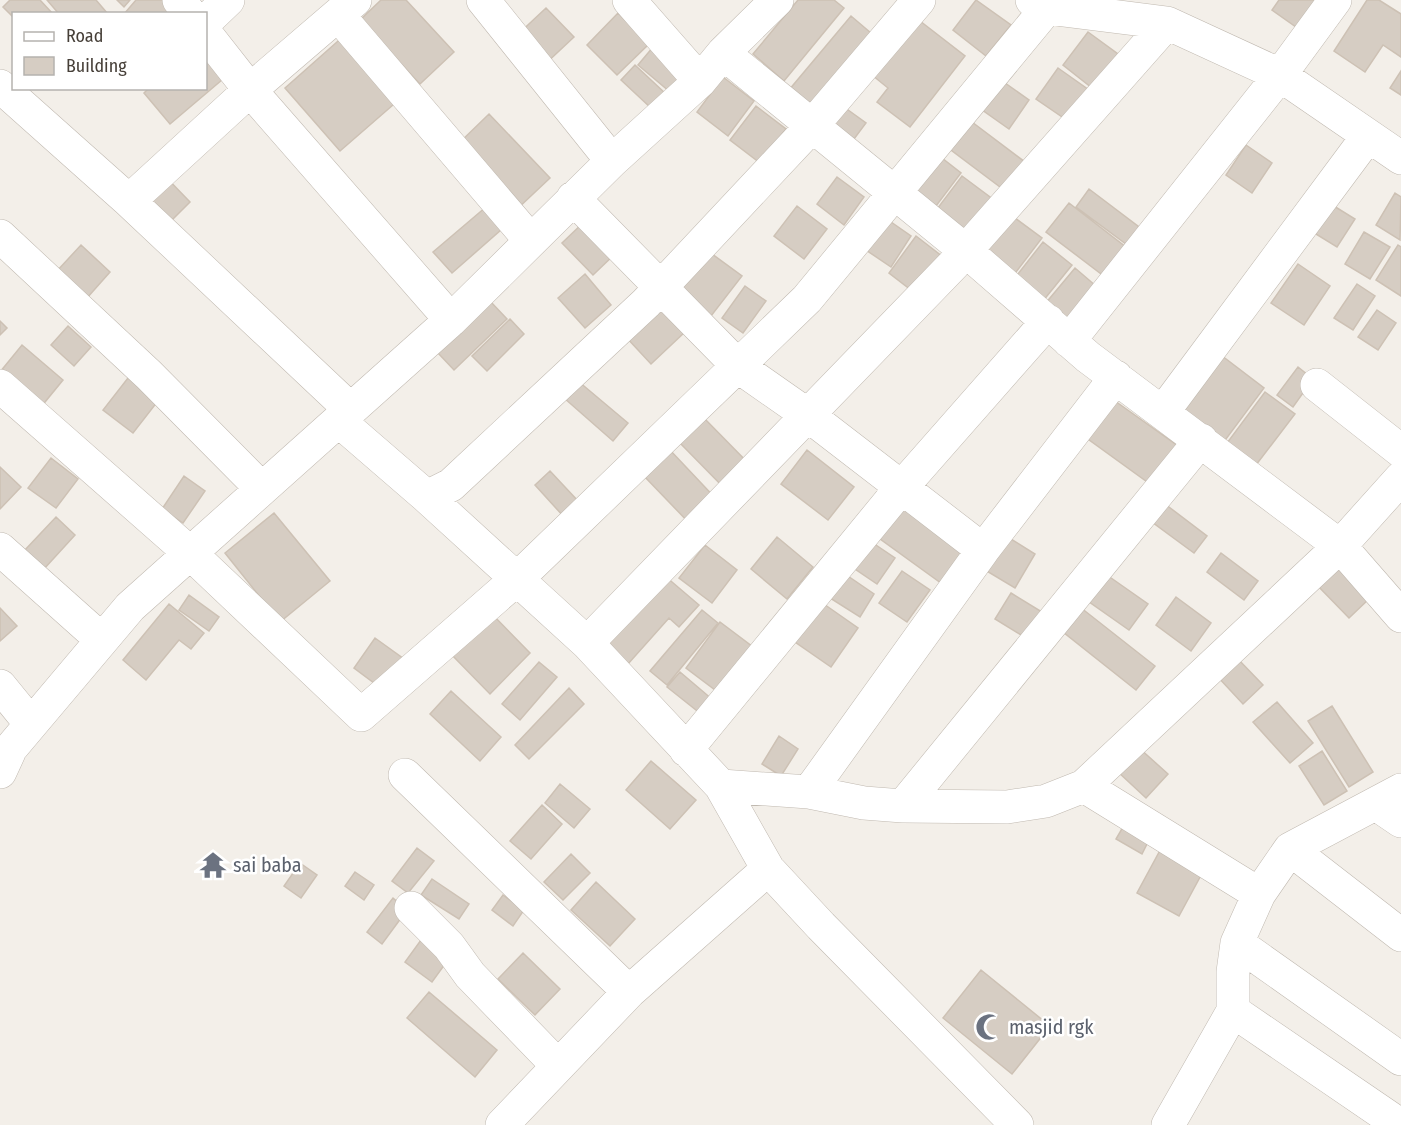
<svg xmlns="http://www.w3.org/2000/svg" width="1401" height="1125" font-family="'Fira Sans Condensed',sans-serif">
<style>
.building{fill:#d6cdc3;stroke:#cdc1b4;stroke-width:1.5}
.lines{fill:none;stroke-linecap:round;stroke-linejoin:round}
.minor-casing{stroke:#c0b9b0;stroke-width:34}
.minor{stroke:#fff;stroke-width:33}
.labels{text-anchor:middle;dominant-baseline:central;stroke-width:5;stroke-linejoin:round;paint-order:stroke}
.worship-label{font-size:20px;fill:#5b616d;stroke:#fff;text-anchor:start}
</style>
<rect width="100%" height="100%" fill="#f3efe9"/>
<path class="building" d="M10 0H40L53 14H14V18L3 7Z
M47 0H96L108 14H59Z
M117 0H130L124 7Z
M136 0H175L176 14H124Z
M381 0H406L454 52 420 84 360 20Z
M798 0H834L844 8 784 81 753 54Z
M976 0 1011 25 986 56 953 30Z
M1279 0H1325L1303 32 1272 10Z
M1367 0H1379L1401 14V57L1383 45 1365 72 1334 51Z
M546 8 574 37 542 67 514 38Z
M618 13 649 44 617 75 587 45Z
M911 14 965 56 910 127 877 102 888 88 867 71Z
M851 16 871 33 810 107 789 90Z
M1088 32 1118 54 1092 88 1063 65Z
M346 34 401 98 340 151 285 88Z
M206 46 229 74 170 124 144 93 149 88H206Z
M653 47 685 75 670 92 638 65Z
M635 65 666 94 652 109 621 80Z
M1058 68 1089 90 1068 121 1036 99Z
M1401 71V95L1390 88Z
M723 77 754 101 728 136 697 112Z
M998 78 1029 100 1009 129 978 107Z
M756 106 786 129 760 163 730 140Z
M844 107 866 123 851 143 829 127Z
M489 114 550 178 515 211 455 147Z
M968 119 1029 165 1008 193 947 147Z
M1246 145 1272 163 1252 193 1226 175Z
M933 151 961 173 933 210 905 188Z
M161 172 190 202 163 229 133 199Z
M962 176 998 203 973 236 937 209Z
M837 177 864 197 844 225 817 204Z
M1089 189 1147 233 1134 250 1076 207Z
M1395 193 1401 197 1400 240 1376 225Z
M493 201 510 222 452 273 433 252Z
M1069 203 1131 251 1109 280 1046 232Z
M1329 203 1355 219 1337 247 1311 231Z
M797 206 827 229 804 259 774 236Z
M881 215 911 236 891 267 860 246Z
M1011 215 1042 238 1013 276 982 253Z
M586 220 617 252 593 275 562 243Z
M1364 232 1390 247 1370 279 1345 264Z
M916 236 947 260 920 297 889 273Z
M1043 242 1072 265 1043 301 1014 279Z
M81 245 110 272 87 298 57 271Z
M1398 245 1401 247V296L1376 280Z
M708 251 742 276 711 316 678 291Z
M1298 264 1330 286 1304 325 1271 303Z
M1075 268 1103 292 1074 328 1045 304Z
M585 274 611 305 585 328 558 298Z
M1357 284 1375 296 1353 330 1334 318Z
M745 286 766 301 743 333 722 318Z
M490 301 507 319 454 370 438 353Z
M661 304 686 331 651 364 626 337Z
M1377 310 1396 323 1378 350 1358 337Z
M510 319 524 334 487 371 472 356Z
M0 321 7 328 0 335Z
M68 326 91 347 74 366 51 345Z
M22 345 63 380 36 413 0 372Z
M1213 349 1264 388 1223 443 1172 404Z
M1298 367 1313 379 1293 407 1277 395Z
M128 378 158 401 133 433 103 410Z
M578 381 628 423 613 441 564 398Z
M1265 392 1295 414 1256 465 1227 443Z
M1108 396 1178 446 1150 484 1081 434Z
M702 416 755 470 730 494 678 441Z
M669 449 719 502 693 527 643 475Z
M807 450 854 487 828 520 781 484Z
M51 458 78 479 56 508 28 488Z
M0 467 21 487 0 509Z
M550 471 579 502 564 517 535 485Z
M184 476 205 491 183 523 162 509Z
M899 504 968 554 945 586 876 536Z
M1165 504 1207 536 1194 553 1152 522Z
M274 513 330 581 280 622 225 553Z
M56 517 75 535 44 569 24 551Z
M1006 536 1035 554 1015 588 985 570Z
M777 537 813 567 787 599 751 569Z
M870 541 895 558 877 584 852 567Z
M705 545 737 570 712 603 679 578Z
M1221 553 1258 581 1244 600 1207 572Z
M1336 562 1371 597 1349 618 1315 583Z
M902 571 930 590 907 622 879 603Z
M1104 573 1148 604 1129 630 1085 599Z
M845 574 874 594 860 617 830 598Z
M665 576 699 605 679 627 669 618 628 664 606 644Z
M1011 593 1042 612 1026 638 995 619Z
M189 595 219 617 209 631 179 610Z
M1176 597 1211 623 1191 651 1156 625Z
M1071 600 1155 666 1136 690 1053 624Z
M821 602 858 628 831 667 795 642Z
M169 604 204 633 191 649 179 640 146 680 123 660Z
M0 608 17 626 0 641Z
M702 610 718 623 667 685 650 671Z
M489 611 530 653 490 694 448 651Z
M720 622 757 650 723 696 686 668Z
M375 638 404 659 382 689 354 668Z
M1236 657 1263 685 1243 704 1217 676Z
M539 662 557 677 520 720 502 704Z
M680 672 713 700 701 714 667 687Z
M569 688 584 704 529 759 515 745Z
M451 691 501 737 480 761 430 714Z
M1277 702 1313 743 1290 763 1253 722Z
M1332 706 1373 772 1349 787 1308 721Z
M779 736 798 749 781 776 762 764Z
M1138 747 1168 774 1146 798 1117 771Z
M1322 751 1347 791 1324 805 1299 766Z
M651 761 696 800 670 829 626 790Z
M560 784 590 809 574 828 545 803Z
M542 805 562 824 531 859 510 841Z
M1127 820 1152 834 1142 854 1116 839Z
M1164 843 1206 866 1179 916 1137 893Z
M417 848 434 861 408 893 392 881Z
M571 854 590 873 563 900 544 882Z
M300 863 317 875 301 898 284 886Z
M355 872 374 885 364 900 345 886Z
M432 879 469 904 459 919 421 895Z
M596 882 635 919 610 946 571 910Z
M503 895 524 910 513 926 492 910Z
M393 898 407 910 382 944 367 932Z
M421 940 448 960 432 982 405 962Z
M523 953 560 989 535 1015 498 979Z
M981 970 1050 1026 1012 1074 943 1018Z
M429 992 497 1050 475 1077 407 1018Z"/>
<g class="lines">
<defs>
<path id="minor" d="M179 0 190 14
M483 0 612 161
M629 0 700 81
M1032 0 1047 8 1167 23 1280 75 1401 158
M339 16 531 241
M206 21 228 0
M206 34 250 90 451 320
M723 53 966 251 1088 357 1340 546 1401 616
M0 86 129 201 351 410
M573 198 739 367 809 416 983 550
M129 201 250 90 355 0
M0 236 149 375 262 489
M1069 341 1280 75 1335 0
M1317 385 1401 451
M0 386 190 553 361 715 518 578 807 299 1047 8
M1163 412 1368 136
M339 421 427 497 587 643 721 786 768 869 821 926 1017 1125
M427 497 451 485 646 303 811 127 919 0
M0 549 102 640
M587 643 953 265 1167 23
M0 686 31 724
M686 750 901 488 1048 321
M0 772 11 748 130 607 451 320 612 161 700 81 723 53 777 0
M405 775 629 992
M721 786 809 792 864 803 903 806 1007 807 1046 801 1084 786 1259 894
M1084 786 1340 546 1401 478
M809 792 983 550 1116 377
M1376 804 1401 821
M903 806 1201 440
M1290 849 1401 935
M411 908 449 946 470 975 558 1066
M1237 943 1401 1059
M1233 1011 1400 1125
M502 1125 629 992 768 869
M1168 1125 1233 1011V972L1237 943 1259 894 1290 849 1401 790"/>
</defs>
<use href="#minor" class="minor-casing"/>
<use href="#minor" class="minor"/>
</g>
<defs>
<symbol id="temple-bare" viewBox="-9 -9 18 18"><path d="M0-6L5-2H3V0L6.5 2.5H4V6H1.5V3h-3V6H-4V2.5H-6.5L-3 0V-2H-5Z" fill="#6b7280" stroke="#fff" stroke-width="2.5" paint-order="stroke"/></symbol>
<symbol id="mosque-bare" viewBox="-9 -9 18 18"><path d="M3.5-4.9A6 6 0 1 0 3.5 4.9A5 5 0 1 1 3.5-4.9Z" fill="#6b7280" stroke="#fff" stroke-width="2.5" paint-order="stroke"/></symbol>
</defs>
<g fill-rule="evenodd">
<use href="#temple-bare" x="194" y="846" width="38" height="38"/>
<use href="#mosque-bare" x="970" y="1008" width="38" height="38"/>
</g>
<g class="labels">
<g class="worship-label">
<text x="233" y="865">sai baba</text>
<text x="1009" y="1027">masjid rgk</text>
</g>
</g>
<rect x="12" y="12" width="195" height="78" fill="#ffffff" stroke="#b5b2af" stroke-width="1.5"/>
<rect x="24" y="32" width="30" height="9" fill="#ffffff" stroke="#b5b2af" stroke-width="1.5"/>
<text x="66" y="42" font-size="18" fill="#463f38">Road</text>
<rect x="24" y="57" width="30" height="18" fill="#d6cdc3" stroke="#b5b2af" stroke-width="1.5"/>
<text x="66" y="72" font-size="18" fill="#463f38">Building</text>
</svg>
